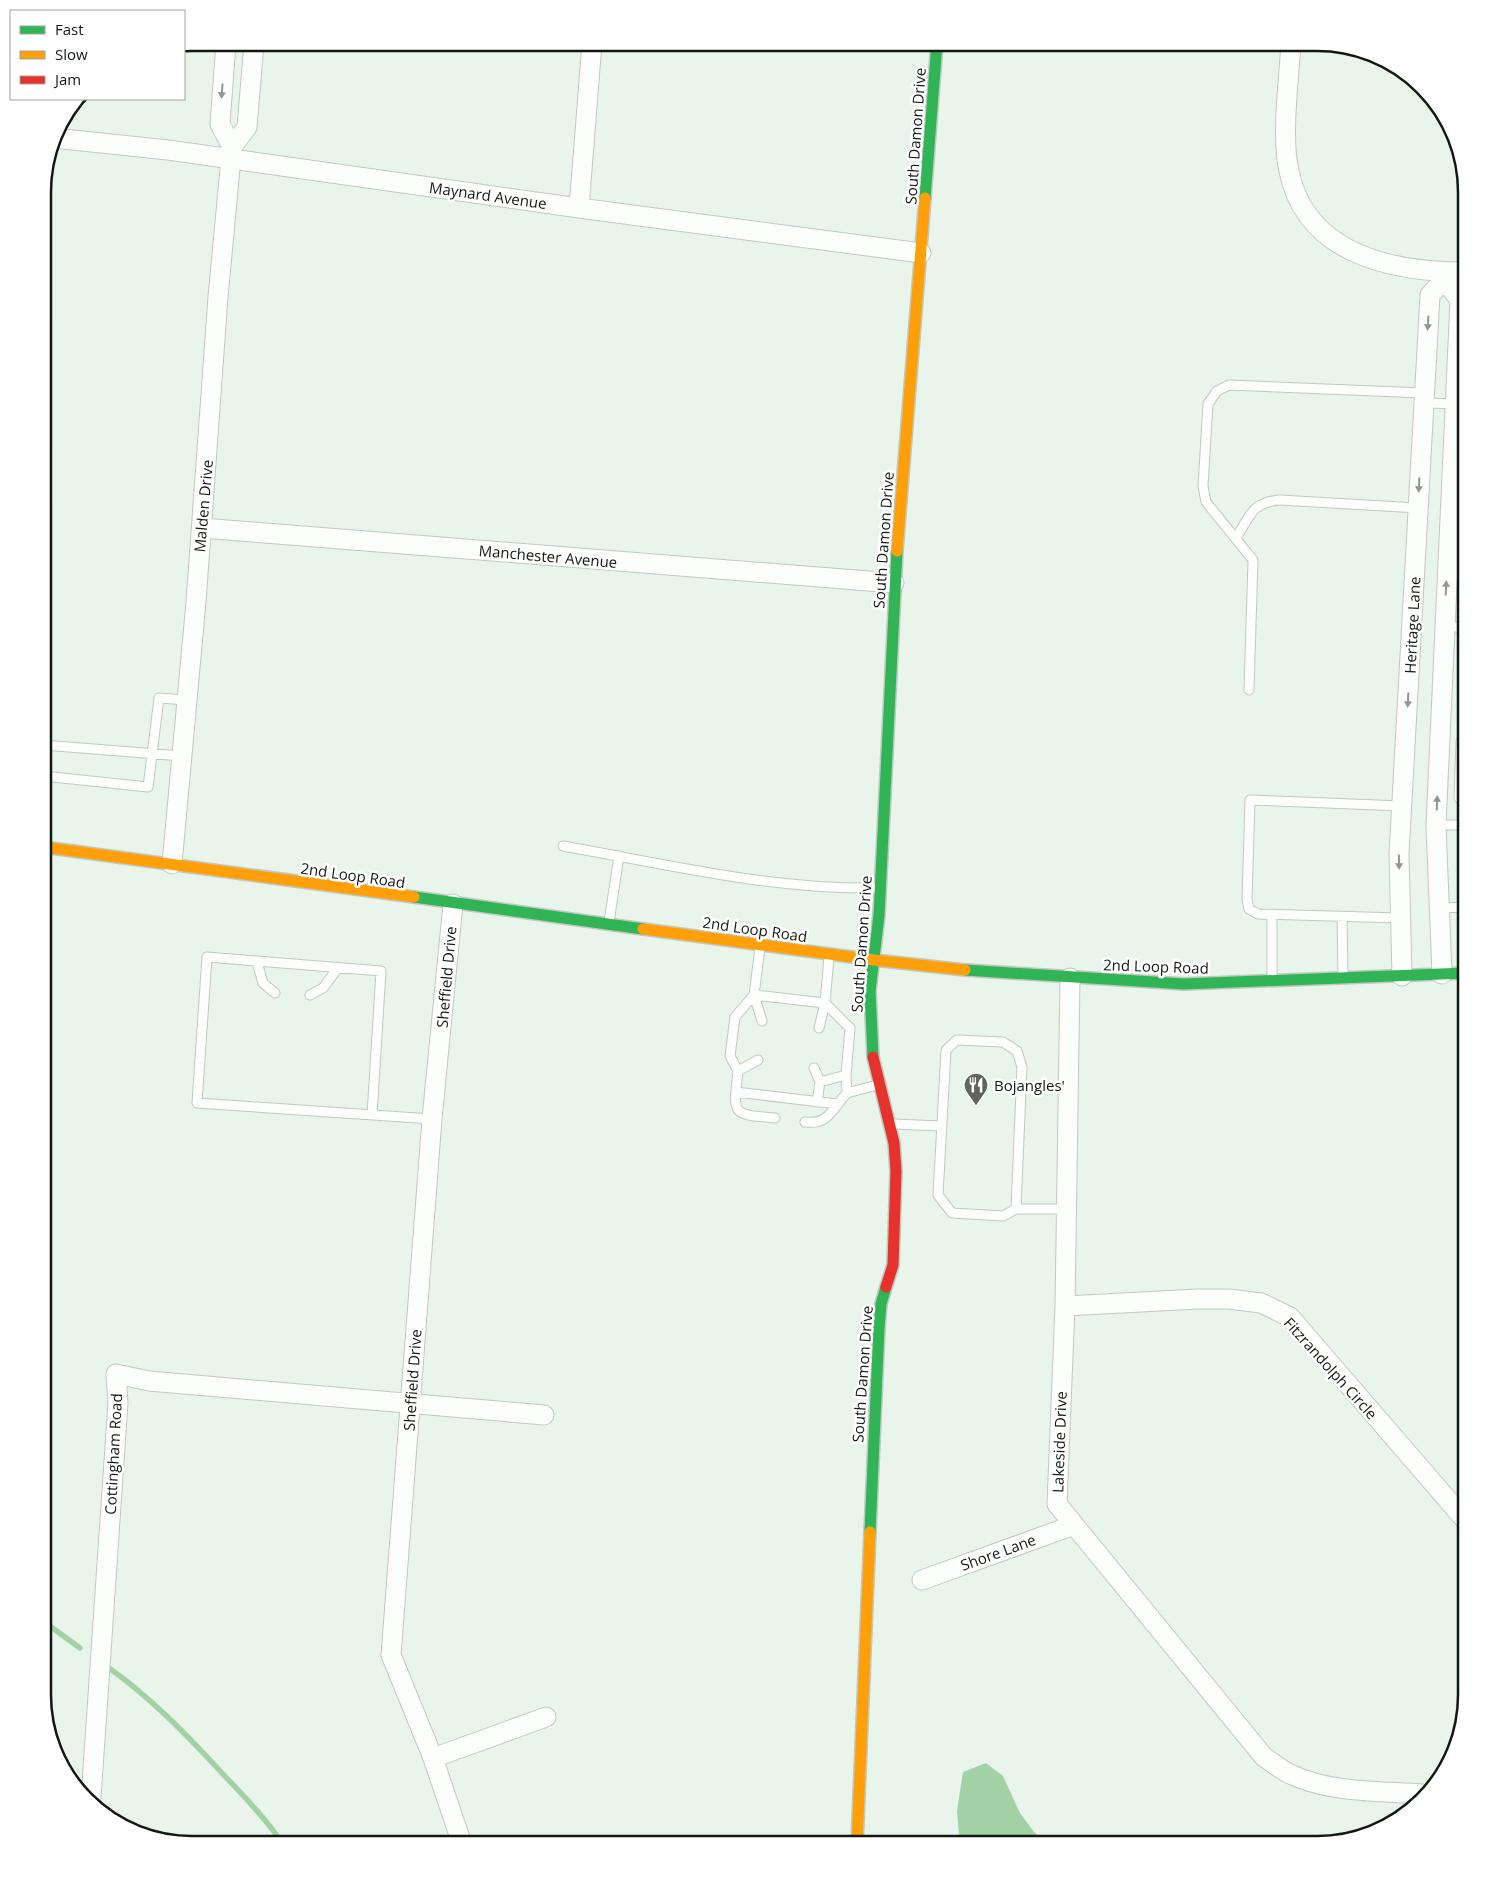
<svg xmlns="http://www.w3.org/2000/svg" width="1509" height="1887" font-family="'Open Sans',sans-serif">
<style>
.water{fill:#a2d1a5}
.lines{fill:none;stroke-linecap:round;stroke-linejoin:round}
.stream{stroke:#a2d1a5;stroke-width:5.5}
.lane-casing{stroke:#c0c9c0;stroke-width:11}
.street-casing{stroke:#c0c9c0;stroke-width:21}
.fast-casing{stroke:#c0c9c0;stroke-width:14}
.slow-casing{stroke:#c0c9c0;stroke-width:14}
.jam-casing{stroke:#c0c9c0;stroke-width:14}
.lane{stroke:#fcfefc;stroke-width:9}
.street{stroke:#fcfefc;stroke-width:19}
.fast{stroke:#30b455;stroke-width:11}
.slow{stroke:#ff9f0a;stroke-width:11}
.jam{stroke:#e5322d;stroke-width:11}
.oneway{fill:#929692}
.labels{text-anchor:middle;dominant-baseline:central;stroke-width:5;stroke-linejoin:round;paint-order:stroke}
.street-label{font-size:15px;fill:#111811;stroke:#fff}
.poi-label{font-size:15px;fill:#111811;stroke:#fff;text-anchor:start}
.rim{fill:none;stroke:#111811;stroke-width:2.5}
</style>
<rect width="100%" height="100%" fill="#e9f5ea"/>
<path class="water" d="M986 1763 1003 1776 1020 1813 1034 1832 1048 1844H960L957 1811 963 1772Z"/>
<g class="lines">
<path class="stream" d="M43 1621 80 1648
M109 1668C151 1698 186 1734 221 1772 243 1795 265 1818 283 1844"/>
<defs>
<path id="lane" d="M1423 403 1466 404
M1236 538C1250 516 1252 502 1280 500L1418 508
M1445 626 1466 628
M1249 690 1253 560 1206 502 1203 486 1208 404 1217 391 1229 385 1424 393
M43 745 182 756
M43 776 148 787 159 698 186 700
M1466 798H1459L1461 741H1466
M1436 825H1466
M563 846C666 864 772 890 877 888
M1439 908 1466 907
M1272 916V978
M1342 917 1343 976
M1400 918 1258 914 1249 909 1247 899 1250 800 1402 806
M609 922 619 856
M257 962 263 983 275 993
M310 995 323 988 338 968
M762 1021 754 995 825 1003 829 957
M758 1060 738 1071 730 1056 735 1017 754 995 760 947
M814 1068 820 1082 846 1075 850 1028 825 1003 819 1028
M738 1071C733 1116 731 1114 775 1118
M846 1075 847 1093 877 1085
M736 1092 837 1104
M817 1102 820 1082
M372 1115 381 971 207 957 197 1103 432 1119
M805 1122C829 1125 832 1109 847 1093
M893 1124 942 1126
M1016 1209 1003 1216 952 1213 938 1195 946 1050 957 1040 1003 1042 1017 1051 1022 1067 1016 1209H1066"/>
<path id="street" d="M226 43 220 124 232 147 247 127 254 43
M1291 43C1289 79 1281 137 1289 171 1306 255 1393 272 1466 272
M54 138 168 150 579 208 921 253
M579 208 592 43
M202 528 894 583
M172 864 196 602 218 297 232 147
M453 904 432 1119 391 1655 433 1758 462 1844
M1442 974 1436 825 1460 300 1444 280
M1402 976 1399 854 1430 295 1444 280 1445 272
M1070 978 1065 1306 1057 1504 1264 1757C1272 1762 1281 1770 1290 1774 1330 1793 1379 1791 1422 1794
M1065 1306 1198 1299H1229L1261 1303 1290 1317 1466 1521
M922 1580 1074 1525
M433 1758 546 1717
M91 1798 118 1403 116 1374 149 1381 544 1415"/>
<path id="fast" d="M925 198 937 43
M414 897 643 929
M965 970 1184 984 1466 973
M873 1057 870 991 879 915 897 551
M870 1532 879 1328 881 1304 886 1287"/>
<path id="slow" d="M897 551 925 198
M43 847 414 897
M643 929 874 960 965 970
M857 1844 870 1532"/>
<path id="jam" d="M873 1057 894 1143 896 1171 893 1265 886 1287"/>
</defs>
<use href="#lane" class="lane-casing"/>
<use href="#street" class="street-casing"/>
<use href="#fast" class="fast-casing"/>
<use href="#slow" class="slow-casing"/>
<use href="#jam" class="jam-casing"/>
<use href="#lane" class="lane"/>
<use href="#street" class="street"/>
<use href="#fast" class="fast"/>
<use href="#slow" class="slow"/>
<use href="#jam" class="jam"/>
</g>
<defs><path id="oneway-solid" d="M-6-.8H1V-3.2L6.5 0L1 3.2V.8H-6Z" transform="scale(1.25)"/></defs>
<g class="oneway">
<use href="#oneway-solid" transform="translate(222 91) rotate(94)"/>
<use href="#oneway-solid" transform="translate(1428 323) rotate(93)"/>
<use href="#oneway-solid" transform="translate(1419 485) rotate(93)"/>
<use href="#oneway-solid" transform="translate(1446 588) rotate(-87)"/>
<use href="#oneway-solid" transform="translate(1408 700) rotate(93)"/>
<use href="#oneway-solid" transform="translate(1437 803) rotate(-88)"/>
<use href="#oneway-solid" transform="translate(1399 862) rotate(89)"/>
</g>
<defs>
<symbol id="restaurant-pin" viewBox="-11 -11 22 30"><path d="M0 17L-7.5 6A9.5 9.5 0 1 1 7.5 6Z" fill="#5d655d" stroke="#fff"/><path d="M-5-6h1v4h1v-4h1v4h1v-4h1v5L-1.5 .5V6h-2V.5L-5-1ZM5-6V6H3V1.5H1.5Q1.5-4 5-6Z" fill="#fff"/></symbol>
</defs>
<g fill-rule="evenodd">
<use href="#restaurant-pin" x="962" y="1071" width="28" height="38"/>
</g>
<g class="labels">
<g class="street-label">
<text transform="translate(915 136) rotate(-86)">South Damon Drive</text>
<text transform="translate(488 195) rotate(8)">Maynard Avenue</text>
<text transform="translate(203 506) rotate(-85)">Malden Drive</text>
<text transform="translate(883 540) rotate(-86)">South Damon Drive</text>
<text transform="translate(548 556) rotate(5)">Manchester Avenue</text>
<text transform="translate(1412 625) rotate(-87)">Heritage Lane</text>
<text transform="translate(353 875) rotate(8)">2nd Loop Road</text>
<text transform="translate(755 929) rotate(8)">2nd Loop Road</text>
<text transform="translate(861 944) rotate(-86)">South Damon Drive</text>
<text transform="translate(1156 966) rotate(2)">2nd Loop Road</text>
<text transform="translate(446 977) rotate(-85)">Sheffield Drive</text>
<text transform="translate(1331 1368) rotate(48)">Fitzrandolph Circle</text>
<text transform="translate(862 1374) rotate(-86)">South Damon Drive</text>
<text transform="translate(412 1380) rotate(-86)">Sheffield Drive</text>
<text transform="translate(1059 1442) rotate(-88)">Lakeside Drive</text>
<text transform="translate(113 1454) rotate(-87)">Cottingham Road</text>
<text transform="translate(998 1552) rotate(-20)">Shore Lane</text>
</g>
<g class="poi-label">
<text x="994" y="1085">Bojangles'</text>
</g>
</g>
<path d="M0 0H1509V1887H0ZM192 51H1317A141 141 0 0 1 1458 192V1695A141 141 0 0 1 1317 1836H192A141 141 0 0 1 51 1695V192A141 141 0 0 1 192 51Z" fill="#fff" fill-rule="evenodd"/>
<path class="rim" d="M192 51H1317A141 141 0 0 1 1458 192V1695A141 141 0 0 1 1317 1836H192A141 141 0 0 1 51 1695V192A141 141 0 0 1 192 51Z"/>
<rect x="10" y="10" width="175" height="90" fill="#ffffff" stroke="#a0a3a0"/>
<rect x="20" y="26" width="25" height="8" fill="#30b455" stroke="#a0a3a0"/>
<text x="55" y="35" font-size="15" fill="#111811">Fast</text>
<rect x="20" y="51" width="25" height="8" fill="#ff9f0a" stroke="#a0a3a0"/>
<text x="55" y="60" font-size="15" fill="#111811">Slow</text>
<rect x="20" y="76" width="25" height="8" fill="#e5322d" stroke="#a0a3a0"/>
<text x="55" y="85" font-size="15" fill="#111811">Jam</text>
</svg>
